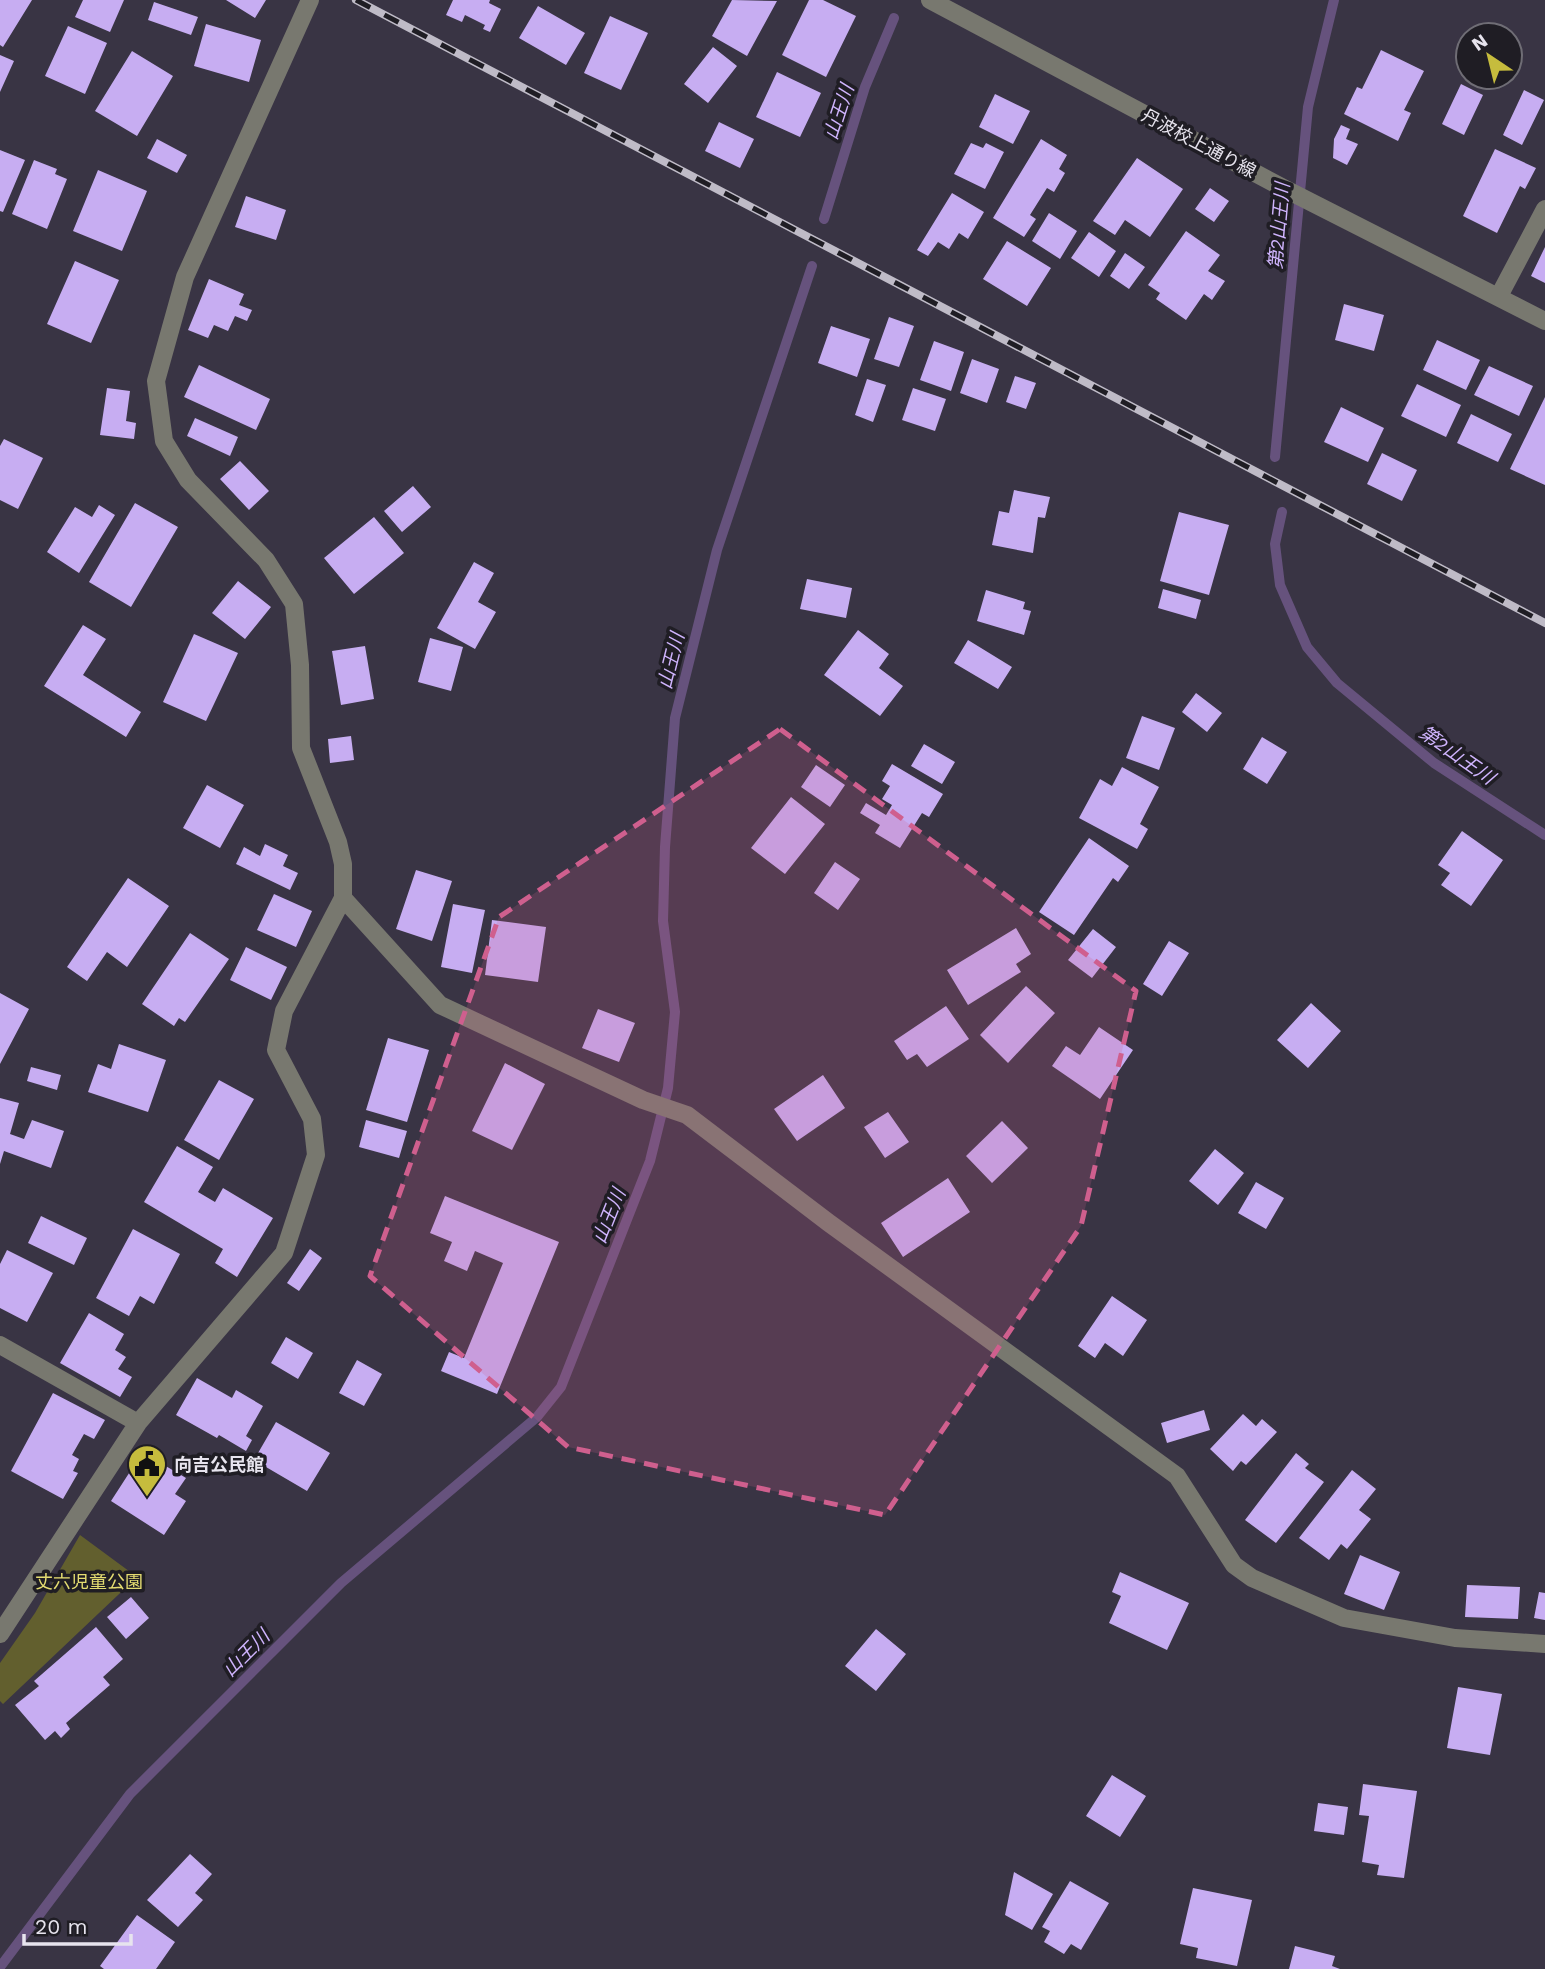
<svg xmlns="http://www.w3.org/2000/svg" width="1545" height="1969" font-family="'Work Sans','Noto Sans JP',sans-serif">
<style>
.green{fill:#625f2e}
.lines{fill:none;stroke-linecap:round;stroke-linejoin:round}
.stream{stroke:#66527d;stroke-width:10}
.building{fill:#c7adf2}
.minor{stroke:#78786f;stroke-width:18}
.rail-casing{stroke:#bfbbc7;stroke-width:8}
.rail{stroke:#1f1d24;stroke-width:5;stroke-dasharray:16;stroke-linecap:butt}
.marked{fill:#cf5f8e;fill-opacity:0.2;stroke:#cf5f8e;stroke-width:5;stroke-dasharray:14 9;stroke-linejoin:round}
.labels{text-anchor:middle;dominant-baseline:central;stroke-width:7;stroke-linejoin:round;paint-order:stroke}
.street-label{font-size:18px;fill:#e7e4ee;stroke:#1f1d24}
.poi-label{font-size:18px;font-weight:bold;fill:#e7e4ee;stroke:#1f1d24;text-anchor:start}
.park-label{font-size:18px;fill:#e4dc71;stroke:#1f1d24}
.water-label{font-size:19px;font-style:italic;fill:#cfb4fd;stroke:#1f1d24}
</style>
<rect width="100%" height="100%" fill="#393444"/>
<path class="green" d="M80 1535 137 1577 3 1704 0 1701V1663L35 1613Z"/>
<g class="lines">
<path class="stream" d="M824 219 865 87 894 18
M1275 457 1308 107 1334 0
M1282 512 1275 544 1280 585 1307 647 1337 683 1434 763 1545 835
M0 1967 130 1794 341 1583 537 1417 561 1387 650 1161 668 1088 675 1012 663 921 665 847 675 718 717 550 812 266"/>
</g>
<path class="building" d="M0 0H32L3 47 0 45Z
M83 0H124L110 32 75 17Z
M226 0H266L255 18Z
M453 0H490L489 3 501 9 490 32 483 29 485 25 465 15 462 22 446 15Z
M732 0 777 1 747 56 712 36Z
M809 0H823L856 16 826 77 782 55Z
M154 2 198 17 191 35 148 20Z
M538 6 585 33 566 65 519 38Z
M610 16 648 33 621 90 584 73Z
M206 24 261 40 249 82 194 66Z
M68 26 107 43 85 94 45 76Z
M713 47 737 66 708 103 684 84Z
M1381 50 1424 71 1404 110 1411 113 1398 141 1344 114 1357 87 1362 89Z
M132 51 173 76 137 136 95 111Z
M0 55 14 61 0 92Z
M777 72 821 93 800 137 756 117Z
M1461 84 1483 95 1464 135 1442 124Z
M1524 90 1544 100 1522 145 1503 135Z
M995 94 1030 111 1013 144 979 127Z
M719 122 754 139 740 168 705 151Z
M1341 125 1350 129 1346 139 1358 144 1347 165 1333 158 1334 139Z
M157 139 187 155 177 173 147 158Z
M1041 139 1067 155 1059 169 1065 173 1054 192 1047 188 1030 215 1036 219 1024 237 993 218Z
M971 143 983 148 986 143 1004 152 985 189 954 174Z
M1495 149 1536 168 1525 189 1520 186 1497 233 1463 216Z
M0 150 25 160 3 212 0 211Z
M1137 158 1183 189 1150 237 1125 220 1115 235 1093 221Z
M34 160 57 169 55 174 67 179 47 229 12 214Z
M98 170 147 191 122 251 73 231Z
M1210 188 1229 201 1214 222 1195 209Z
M952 193 984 212 968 239 959 233 949 249 938 242 928 256 917 250Z
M246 196 286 210 276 240 235 227Z
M1049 213 1077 231 1060 259 1032 241Z
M1186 231 1220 255 1208 271 1225 281 1212 300 1204 294 1186 320 1156 299 1160 293 1148 285Z
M1089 232 1116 251 1099 277 1071 258Z
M1007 241 1051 268 1027 306 983 279Z
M1545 247V283L1531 276Z
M1125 253 1145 267 1129 289 1110 276Z
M75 261 119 280 91 343 47 324Z
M209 279 244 294 239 305 252 310 247 321 235 316 228 331 214 325 208 338 188 330Z
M1344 304 1384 315 1374 351 1335 340Z
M889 317 914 326 899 367 874 359Z
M831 326 870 339 857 377 818 363Z
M1437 340 1480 360 1466 390 1423 370Z
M934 341 964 352 951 391 920 380Z
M972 359 999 369 987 403 960 393Z
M199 365 270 399 256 430 184 397Z
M1489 366 1533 386 1519 416 1474 395Z
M1015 376 1036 383 1026 409 1006 402Z
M867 379 886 385 873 422 855 415Z
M1417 384 1461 405 1446 437 1401 416Z
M107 388 130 391 126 421 136 423 134 439 100 435Z
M913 388 946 399 935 431 902 420Z
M1545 397V485L1510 469Z
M1341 407 1384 428 1368 462 1324 442Z
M1471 414 1512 434 1498 462 1457 443Z
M195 418 238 437 230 456 187 436Z
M4 439 43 458 18 509 0 500V446Z
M1382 453 1417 470 1402 501 1367 484Z
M240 461 269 491 249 510 220 479Z
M413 486 431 507 402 532 384 511Z
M1014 490 1050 497 1045 518 1038 517 1033 553 992 545 999 511 1009 513Z
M135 503 178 527 131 607 89 582Z
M99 505 115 515 79 573 47 552 75 507 92 517Z
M1179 512 1229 525 1209 595 1160 581Z
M374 517 404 553 354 594 324 558Z
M474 562 494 573 478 602 496 612 475 649 437 628Z
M807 579 852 588 846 618 800 609Z
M238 581 271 607 245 639 212 613Z
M1163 589 1201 600 1196 619 1158 608Z
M986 590 1025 602 1023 609 1031 611 1024 635 977 621Z
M83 625 106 639 83 675 141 712 126 737 44 686Z
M858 630 889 654 879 668 903 686 880 716 824 675Z
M194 634 238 653 206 721 163 702Z
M430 638 463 647 451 691 418 682Z
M968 640 1012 667 998 689 954 663Z
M365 646 374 699 341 705 332 651Z
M1196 693 1222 713 1207 732 1182 712Z
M1142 716 1175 728 1159 770 1126 758Z
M351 736 354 760 330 763 328 739Z
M1262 737 1287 752 1267 784 1243 769Z
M924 744 955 762 942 784 911 766Z
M892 764 943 794 929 817 922 813 900 848 875 833 880 825 860 813 866 803 886 815 892 805 882 799 890 786 882 781Z
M816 765 845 785 830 807 801 787Z
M1122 767 1159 787 1140 824 1148 829 1137 849 1079 818 1100 779 1112 786Z
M207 785 244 805 220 848 183 828Z
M791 797 825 824 785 874 751 848Z
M1462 831 1503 860 1471 906 1441 885 1450 873 1438 865Z
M1089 838 1129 866 1118 882 1113 878 1074 935 1039 912Z
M265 844 288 855 283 866 298 873 290 890 236 864 244 847 260 856Z
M835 862 860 879 838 910 814 893Z
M416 870 452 881 432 941 396 929Z
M128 878 169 906 127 967 107 952 87 981 67 967Z
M274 894 312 911 296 947 257 930Z
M453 904 485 910 472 973 441 967Z
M492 920 546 927 538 982 485 975Z
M1016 928 1031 954 1016 964 1021 972 968 1005 947 970Z
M1093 929 1116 947 1092 978 1068 960Z
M190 933 229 959 185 1022 179 1018 174 1026 142 1004Z
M1169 941 1189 953 1162 996 1143 984Z
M246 947 287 967 271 1000 230 980Z
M1026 986 1055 1013 1008 1063 980 1035Z
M0 993 29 1009 0 1064Z
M1311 1003 1341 1031 1308 1068 1277 1040Z
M946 1006 969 1039 927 1067 917 1054 907 1060 894 1041Z
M598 1009 635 1023 619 1062 582 1048Z
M1099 1027 1133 1050 1100 1099 1052 1066 1066 1046 1080 1055Z
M388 1038 429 1050 407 1122 366 1110Z
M119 1044 166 1060 148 1112 88 1092 98 1064 111 1069Z
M505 1063 545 1084 512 1150 472 1131Z
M31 1067 61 1075 57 1090 27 1081Z
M823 1075 845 1108 797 1141 774 1109Z
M219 1080 254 1099 219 1160 184 1140Z
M0 1098 19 1103 10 1134 24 1139 32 1120 64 1131 51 1168 4 1151 0 1164Z
M888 1112 909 1142 885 1158 864 1127Z
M366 1120 407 1131 399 1158 359 1147Z
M1002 1121 1028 1148 992 1183 966 1156Z
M177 1146 213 1167 198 1192 215 1202 223 1188 273 1218 237 1277 215 1263 223 1249 144 1202Z
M1215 1149 1244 1173 1218 1205 1189 1181Z
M948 1178 970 1212 903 1257 881 1223Z
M1256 1182 1284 1198 1266 1229 1238 1213Z
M445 1196 559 1242 497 1394 441 1371 449 1352 464 1358 503 1263 475 1251 467 1271 444 1261 452 1242 430 1233Z
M41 1216 87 1238 74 1265 28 1243Z
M133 1229 180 1254 154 1304 140 1296 129 1316 96 1298Z
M310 1249 322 1258 299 1291 287 1283Z
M7 1250 53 1273 27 1322 0 1308V1264Z
M1112 1296 1147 1320 1123 1356 1105 1343 1095 1358 1078 1346Z
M89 1313 124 1334 115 1350 126 1357 118 1369 132 1377 120 1397 60 1363Z
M286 1337 313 1353 298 1379 271 1363Z
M357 1360 382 1374 364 1406 339 1393Z
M197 1378 232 1398 236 1390 263 1406 246 1436 252 1440 246 1451 219 1435 217 1438 176 1415Z
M53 1393 105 1420 94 1439 84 1434 72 1455 79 1459 73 1471 78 1473 63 1499 11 1471Z
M1204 1410 1210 1430 1167 1443 1161 1423Z
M1243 1414 1256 1426 1262 1419 1277 1432 1246 1465 1241 1461 1233 1471 1210 1449Z
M276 1422 330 1453 307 1491 254 1460Z
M1296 1453 1309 1464 1305 1468 1324 1482 1276 1543 1245 1520Z
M164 1465 186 1478 175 1494 186 1501 164 1535 111 1501 133 1467 154 1481Z
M1352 1470 1376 1489 1359 1510 1371 1519 1347 1549 1341 1544 1329 1560 1299 1538Z
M1360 1555 1400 1572 1384 1610 1344 1594Z
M1120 1572 1189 1603 1167 1650 1109 1623 1121 1596 1112 1592Z
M1467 1585 1520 1587 1518 1619 1465 1617Z
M1539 1592 1545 1593V1620L1534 1618Z
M131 1597 149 1618 126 1639 107 1617Z
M96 1627 123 1659 103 1677 110 1685 66 1723 70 1729 61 1738 55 1731 45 1740 15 1705 39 1686 34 1681Z
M876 1629 906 1654 876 1691 845 1666Z
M1458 1687 1502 1694 1490 1755 1447 1748Z
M1112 1775 1146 1796 1120 1837 1086 1816Z
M1363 1784 1417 1791 1404 1878 1377 1875 1379 1865 1362 1862 1369 1816 1359 1815Z
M1318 1803 1348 1807 1344 1835 1314 1831Z
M190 1854 212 1874 195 1893 203 1900 178 1927 147 1900Z
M1014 1872 1053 1894 1032 1930 1005 1915Z
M1070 1881 1109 1903 1081 1950 1071 1944 1064 1954 1044 1942 1050 1931 1042 1927Z
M1193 1888 1252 1900 1237 1966 1196 1958 1198 1948 1180 1944Z
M137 1915 175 1942 156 1969H104L100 1966Z
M1295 1946 1335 1956 1332 1966 1340 1969H1289Z"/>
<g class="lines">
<path class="minor" d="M930 0 1289 191 1545 321
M1499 296 1545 209
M343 898 440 1005 643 1100 687 1115 829 1223 1177 1476 1234 1565 1252 1578 1344 1618 1455 1638 1545 1644
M0 1345 138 1423
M0 1634 138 1423 284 1253 316 1155 312 1119 276 1050 284 1011 343 898V864L338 842 301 748 300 665 294 604 266 560 188 480 164 441 156 381 185 277 310 0"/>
<defs>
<path id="rail" d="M356 0 1545 623"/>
</defs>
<use href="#rail" class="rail-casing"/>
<use href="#rail" class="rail"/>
</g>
<path class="marked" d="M780 729 1136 991 1081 1226 885 1515 568 1447 370 1276 499 917Z"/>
<defs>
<symbol id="civic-pin" viewBox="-11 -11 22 30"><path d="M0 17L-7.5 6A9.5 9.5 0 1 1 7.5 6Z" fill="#c6bc3d" stroke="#1f1d24"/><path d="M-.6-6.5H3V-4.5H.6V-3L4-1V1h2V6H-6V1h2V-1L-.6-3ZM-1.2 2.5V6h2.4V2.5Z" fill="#111"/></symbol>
</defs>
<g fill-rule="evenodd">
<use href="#civic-pin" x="125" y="1442" width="44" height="60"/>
</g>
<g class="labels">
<g class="street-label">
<text transform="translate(1199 143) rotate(28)">丹波校上通り線</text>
</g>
<g class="poi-label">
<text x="174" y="1464">向吉公民館</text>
</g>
<g class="park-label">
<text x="89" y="1581">丈六児童公園</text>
</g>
<g class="water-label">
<text transform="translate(839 112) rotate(-72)">山王川</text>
<text transform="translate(1279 226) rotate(-85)">第2山王川</text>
<text transform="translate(671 661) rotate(-76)">山王川</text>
<text transform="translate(1457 755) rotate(35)">第2山王川</text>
<text transform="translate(609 1216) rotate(-68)">山王川</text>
<text transform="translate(246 1653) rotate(-45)">山王川</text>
</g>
</g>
<g transform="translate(1489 56) rotate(325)"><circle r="33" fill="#1f1d24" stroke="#6f6d75" stroke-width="2"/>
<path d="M0-5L12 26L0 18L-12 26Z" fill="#c6bc3d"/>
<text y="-10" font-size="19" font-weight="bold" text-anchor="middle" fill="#e7e4ee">N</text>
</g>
<path d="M24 1934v10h107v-10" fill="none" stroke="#e7e4ee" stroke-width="3.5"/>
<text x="35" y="1934" font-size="21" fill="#e7e4ee" stroke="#1f1d24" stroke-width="5" paint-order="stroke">20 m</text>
</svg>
